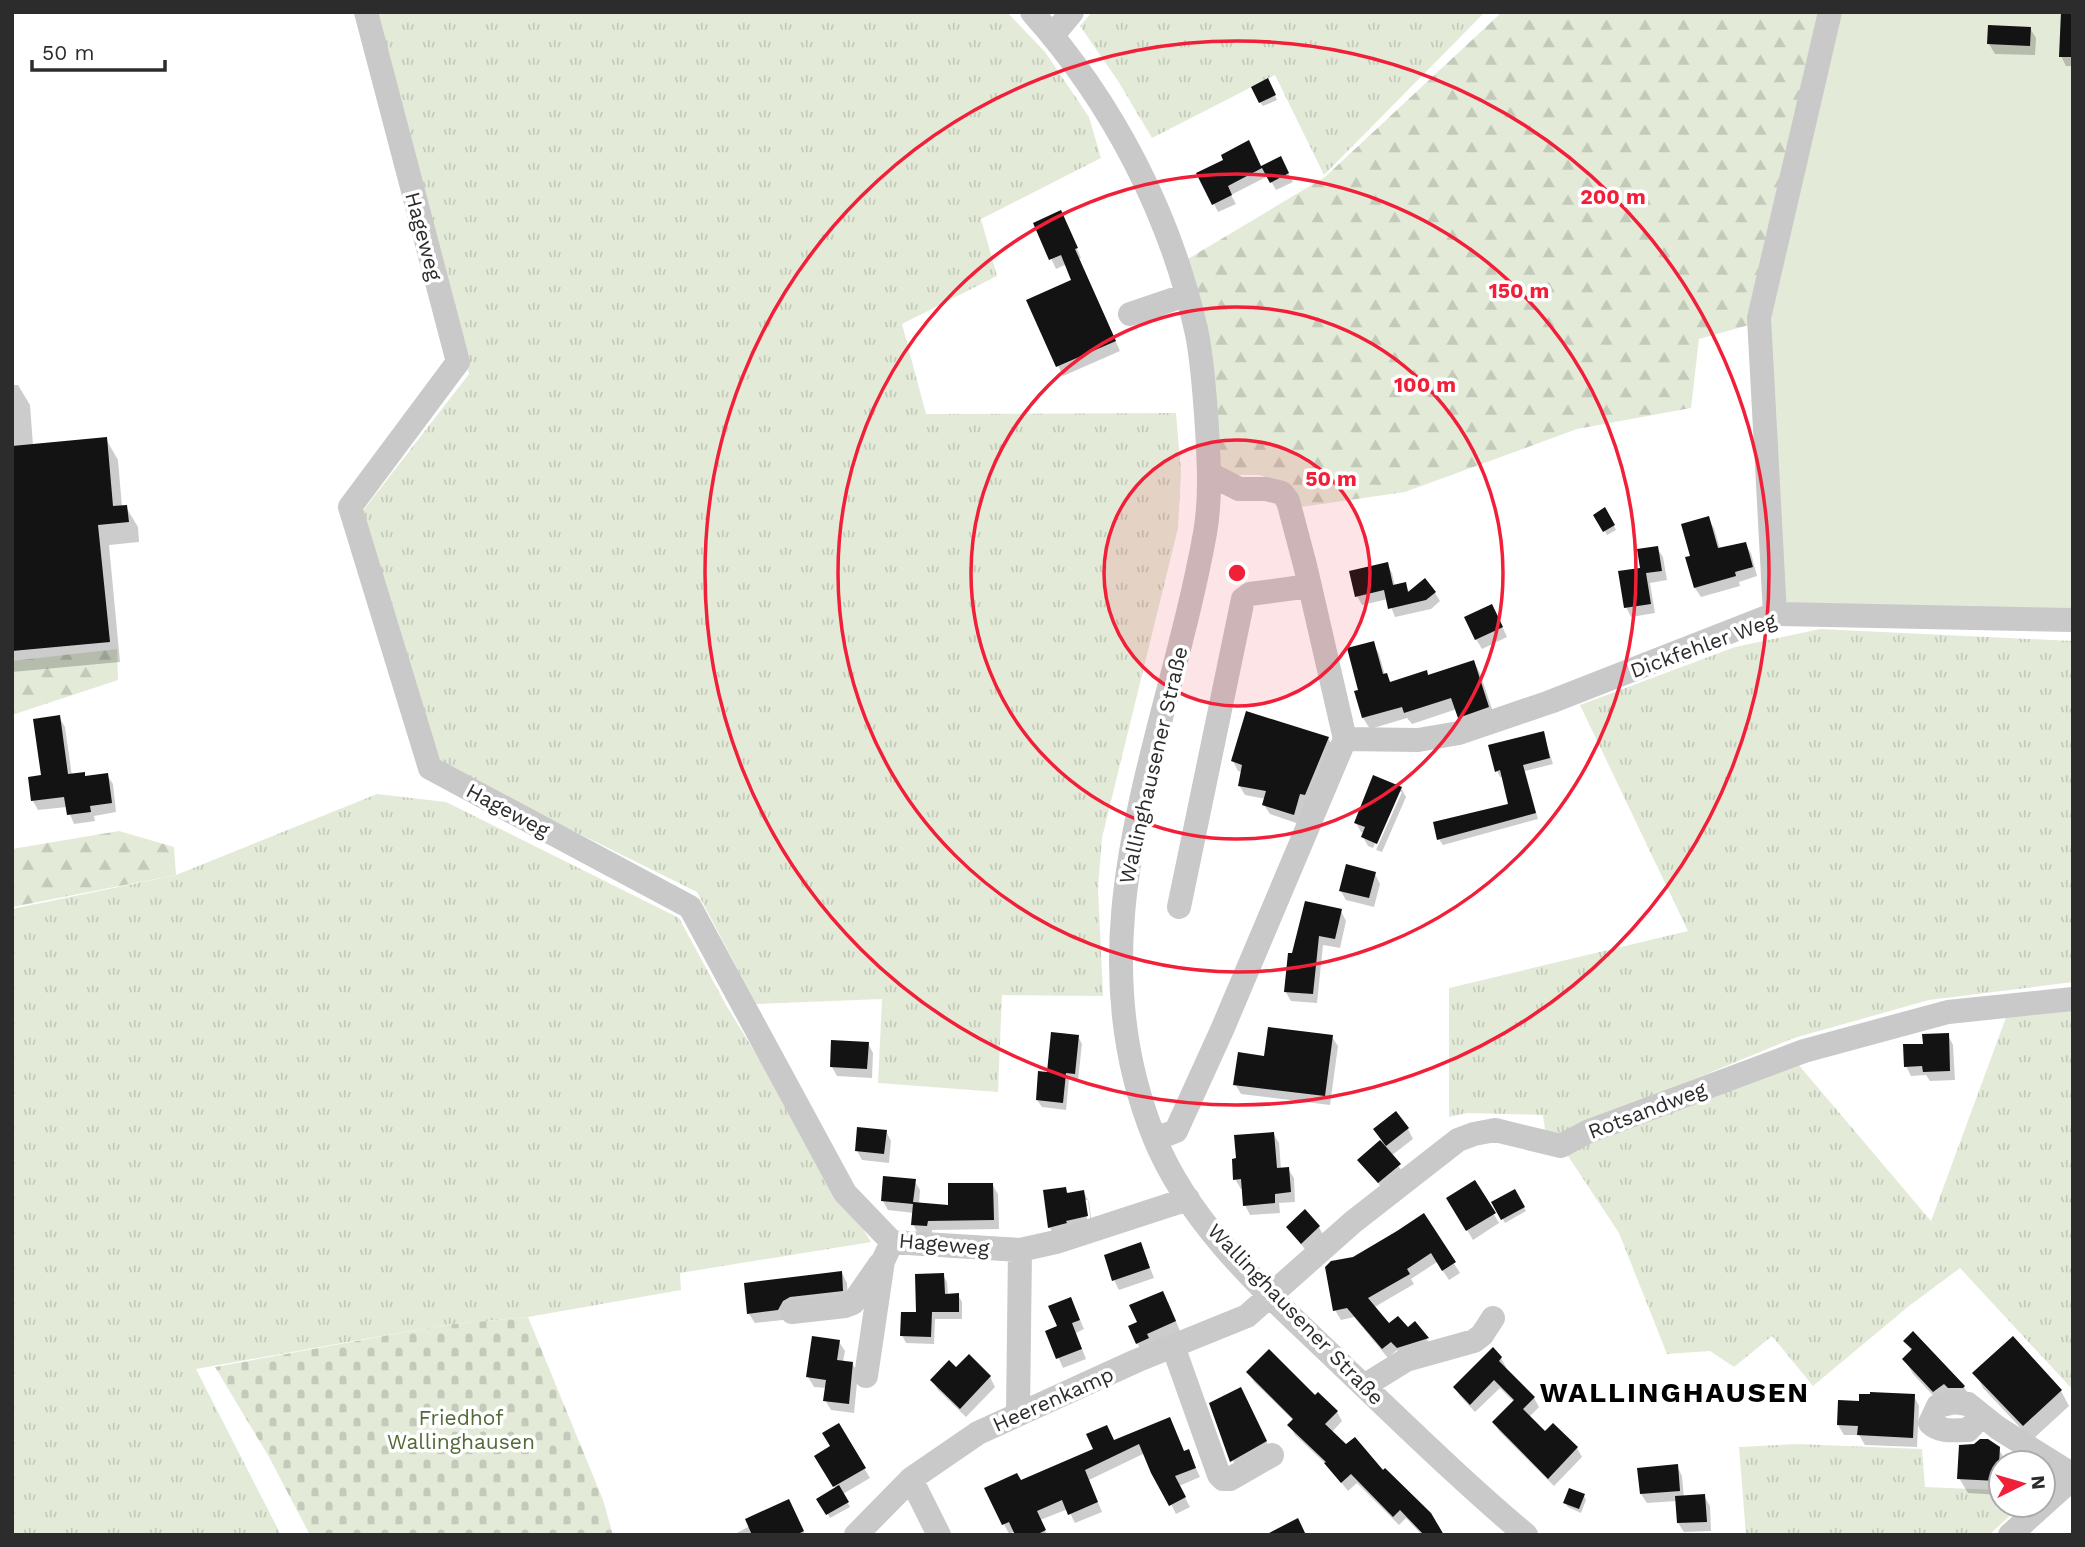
<svg xmlns="http://www.w3.org/2000/svg" width="2085" height="1547" font-family="'Work Sans',sans-serif">
<style>
.grass{fill:url(#grass-tufts)}
.forest{fill:url(#forest-firs)}
.cemetery{fill:url(#cemetery-stones)}
.park{fill:#e3ebd8}
.shadow{fill:#0003;fill-rule:evenodd}
.building{fill:#131313}
.lines{fill:none;stroke-linecap:round;stroke-linejoin:round}
.minor{stroke:#c9c9c9;stroke-width:24}
.ring{fill:none;stroke:#f21f38;stroke-width:3.5}
.labels{text-anchor:middle;dominant-baseline:central;stroke-width:7;stroke-linejoin:round;paint-order:stroke}
.street-label{font-size:21px;fill:#2c2c2c;stroke:#fff}
.park-label{font-size:21px;fill:#516a37;stroke:#fff}
.district-label{font-size:28px;font-weight:bold;letter-spacing:2px;fill:#000;stroke:#fff}
.centre{fill:#f21f38;stroke:#fff;stroke-width:3.5}
.ring-label{font-size:21px;text-anchor:middle;font-weight:bold;fill:#f21f38;stroke:#fff;stroke-width:7;stroke-linejoin:round;paint-order:stroke}
</style>
<defs>
<pattern id="grass-tufts" width="24" height="20" patternUnits="userSpaceOnUse" patternTransform="scale(1.75)"><rect width="24" height="20" fill="#e3ebd8"/><path d="M3 7l-1-3M5 7V3M7 7l1-3M15 17l-1-3M17 17v-4M19 17l1-3" fill="none" stroke="#c3caba"/></pattern>
<pattern id="forest-firs" width="22" height="20" patternUnits="userSpaceOnUse" patternTransform="scale(1.75)"><rect width="22" height="20" fill="#e3ebd8"/><path d="M5 1l3.5 6h-7zM16 11l3.5 6h-7z" fill="#c3caba"/></pattern>
<pattern id="cemetery-stones" width="16" height="16" patternUnits="userSpaceOnUse" patternTransform="scale(1.75)"><rect width="16" height="16" fill="#e3ebd8"/><path d="M2 7V4a2 2 0 0 1 4 0v3zM10 15v-3a2 2 0 0 1 4 0v3z" fill="#c3caba"/></pattern>
</defs>
<rect width="100%" height="100%" fill="#fff"/>
<path class="grass" d="M378 12H1007L1045 52 1089 117 1101 158 981 219 997 276 902 324 926 414 1176 413 1181 472 1178 528 1102 838 1098 888 1103 996 1002 995 998 1092 878 1083 882 999 756 1004 697 892 442 766 362 512 469 374Z
M1092 12H1485L1324 175 1275 75 1152 138 1118 81 1080 26Z
M1820 629 2073 641V982L1929 1000 1794 1038 1559 1135 1546 1137 1543 1115 1467 1113 1449 1117V988L1688 931 1580 705 1735 647Z
M377 794 446 802 679 918 726 1005 871 1242 680 1273 681 1290 528 1317 444 1325 196 1369 281 1535H12V909L176 875Z
M2073 1009V1390L1960 1268 1909 1306 1813 1386 1772 1336 1734 1367 1710 1351 1667 1354 1619 1233 1566 1153 1797 1063 1931 1221 2008 1012Z
M1797 1444 1922 1449 1925 1487 1997 1490 2001 1493V1505L2019 1507 1989 1535H1746L1739 1447Z"/>
<path class="forest" d="M1502 12H1840L1767 320 1699 339 1691 408 1577 429 1405 492 1287 509 1276 481 1260 475H1234L1205 463 1176 266 1325 177Z
M117 649 118 680 12 715V661Z
M119 831 174 847 176 875 12 907V849Z"/>
<path class="cemetery" d="M528 1317 603 1500 613 1535H310L269 1457 215 1367 444 1325Z"/>
<path class="park" d="M1840 12H2073V610L1780 606 1767 320Z"/>
<path class="shadow" d="M2030 28 2036 38 2035 55 1995 54 1989 44Z
M2073 28V66H2066L2061 56Z
M1268 81 1277 100 1263 106 1260 102Z
M1226 161 1261 168 1285 167 1293 182 1276 190 1268 176 1231 195 1236 204 1218 212 1214 204Z
M1065 222 1081 258 1079 259 1120 351 1063 376 1028 301 1074 281 1067 264 1056 269 1035 223Z
M12 385H18L30 405 33 445 106 439 118 460 122 507H126L138 527 139 542 109 545 120 662 12 672Z
M1605 510 1616 530 1607 535 1595 515Z
M1708 518 1714 528 1720 549 1745 544 1751 553 1757 576 1739 582 1740 586 1701 597 1695 588 1692 557Z
M1657 548 1663 557 1667 580 1650 583 1655 613 1631 617 1626 607 1642 569Z
M1387 564 1392 573 1395 586 1405 584 1410 593H1435L1440 601 1431 609 1395 617 1388 599 1362 605 1357 596Z
M1497 615 1507 637 1482 649 1476 639Z
M1373 643 1379 654 1385 675 1391 683 1429 676 1474 662 1480 673 1495 718 1466 728 1457 709 1412 724 1407 718 1370 729 1363 718 1361 691Z
M59 717 65 727 72 776 86 778 107 775 113 784 116 812 94 816 95 821 74 824 67 807 38 810 33 801 43 777Z
M1543 733 1553 764 1525 771 1538 819 1443 845 1439 839 1510 805 1503 777H1500L1497 771Z
M1328 738 1334 748 1299 824 1270 814 1264 805 1266 799 1245 795 1239 785 1242 772 1238 771 1233 761Z
M1401 788 1406 797 1382 852 1376 850 1402 792H1398L1373 848 1368 846 1363 837 1365 833 1361 832 1356 823Z
M1375 874 1380 884 1374 907 1346 900 1340 890Z
M1341 911 1346 921 1340 948 1323 945 1317 1003 1291 1001 1285 991 1294 955Z
M1948 1035 1953 1045 1955 1080 1930 1081 1926 1075 1911 1076 1906 1066 1925 1045Z
M1078 1036 1082 1044 1078 1080 1069 1079 1066 1110 1042 1107 1037 1100 1049 1074Z
M1332 1037 1338 1046 1330 1105 1241 1094 1235 1084Z
M868 1043 873 1053 872 1078 837 1076 832 1067Z
M1408 1129 1413 1139 1391 1156 1405 1175 1385 1192 1360 1160 1382 1141 1375 1130Z
M886 1131 891 1141 889 1163 862 1160 857 1151Z
M1273 1133 1279 1143 1281 1169H1288L1294 1178 1295 1202 1279 1203 1280 1213 1250 1215 1245 1205 1244 1189H1241L1235 1179Z
M914 1180 920 1190 919 1204 950 1207 992 1184 998 1194 999 1229 932 1230V1235L918 1234 913 1224 914 1213 888 1210 883 1201Z
M1475 1182 1499 1223 1473 1240 1448 1198Z
M1065 1189 1069 1194 1084 1192 1089 1202 1092 1225 1056 1237 1050 1228 1045 1192ZM1084 1200H1088L1091 1224 1088 1225Z
M1514 1191 1526 1211 1505 1223 1494 1203Z
M1423 1215 1460 1273 1449 1280 1437 1262 1411 1279 1414 1284 1373 1308 1389 1326 1407 1329 1415 1323 1433 1348 1403 1357 1397 1350 1388 1358 1354 1317 1341 1320 1335 1310 1354 1258Z
M1288 1227H1319L1324 1237 1307 1252Z
M1141 1245 1154 1278 1119 1290 1114 1280Z
M842 1273 847 1283 848 1300 783 1320 755 1323 749 1314Z
M943 1275 947 1282 948 1295H958L962 1302V1319H935L934 1344 906 1343 902 1335Z
M1168 1302 1180 1331 1143 1353 1137 1343Z
M1075 1308 1084 1329 1076 1333 1086 1359 1063 1368 1047 1332 1059 1327Z
M1905 1341 1964 1387 1973 1402 1943 1406 1913 1374 1904 1359 1912 1352Z
M839 1342 845 1351 843 1362 852 1363 858 1373 854 1413 831 1410 825 1400 827 1388 814 1387 808 1377Z
M1493 1350 1501 1358 1506 1367 1504 1369 1534 1398 1539 1407 1529 1417 1545 1433 1553 1425 1577 1448 1582 1457 1554 1486 1499 1431 1494 1422 1514 1402 1500 1388 1475 1412 1460 1396 1455 1388Z
M969 1357 990 1377 995 1387 966 1417 938 1390 932 1380 956 1370Z
M1249 1372 1315 1398 1337 1412 1342 1421 1331 1433 1443 1535H1422L1406 1518 1399 1525 1357 1483 1348 1491 1328 1466 1295 1435 1289 1425 1294 1421 1254 1382Z
M1975 1373 2061 1391 2069 1406 2032 1440 1983 1388Z
M1914 1396 1919 1406 1917 1447 1865 1445 1859 1435H1844L1838 1425 1861 1403Z
M1246 1399 1271 1451 1237 1470 1211 1404Z
M1169 1419 1184 1453 1188 1451 1200 1477 1179 1486 1190 1507 1176 1514 1145 1453 1089 1480 1102 1512 1075 1523 1068 1509 1040 1520 1047 1535H1017L1015 1531 1009 1534 1004 1524 1020 1482Z
M838 1425 870 1478 843 1494 850 1507 830 1518 819 1500 836 1489 816 1456 832 1447Z
M1998 1448 2007 1463H2001V1495L1968 1493 1959 1478Z
M1677 1466 1682 1476 1684 1498 1704 1496 1710 1506 1711 1531 1684 1532 1678 1523 1677 1501 1647 1503 1641 1494Z
M1584 1496 1586 1500 1581 1513 1568 1507 1565 1503Z
M794 1511 805 1535H733L750 1526Z"/>
<path class="building" d="M2061 12H2073V57H2059Z
M1988 25 2031 27 2030 46 1987 44Z
M1268 78 1276 95 1259 103 1251 87Z
M1249 140 1261 166 1281 156 1289 173 1270 183 1262 168 1228 186 1232 195 1212 205 1196 173 1223 160 1221 155Z
M1061 210 1078 248 1075 249 1116 341 1056 367 1026 300 1071 280 1061 255 1049 260 1033 223Z
M107 437 113 506 127 505 129 522 98 525 110 642 12 651V446Z
M1605 507 1615 525 1603 532 1593 515Z
M1709 516 1718 548 1746 542 1753 567 1735 572 1736 576 1694 588 1685 557 1690 556 1681 524Z
M1658 546 1662 571 1646 573 1651 604 1624 608 1618 571 1640 568 1637 549Z
M1388 562 1393 585 1406 582 1408 592 1425 578 1436 592 1426 600 1388 609 1384 590 1355 597 1349 571Z
M1492 604 1503 627 1475 640 1464 617Z
M1374 641 1383 674 1387 673 1390 682 1427 670 1428 675 1474 660 1489 707 1458 718 1451 698 1404 713 1402 707 1362 718 1354 691 1358 690 1347 648Z
M1246 711 1329 737 1305 795 1300 794 1294 815 1262 805 1266 791 1238 786 1242 765 1231 761Z
M60 715 68 774 85 772V776L108 773 112 803 90 806 91 812 67 815 64 797 31 801 28 777 41 775 33 719Z
M1544 731 1550 758 1523 765 1536 813 1437 840 1433 822 1508 804 1500 770 1495 772 1488 745Z
M1373 775 1402 787 1377 844 1361 837 1365 827 1354 823Z
M1346 864 1376 872 1369 898 1339 891Z
M1305 901 1342 909 1335 939 1319 936 1313 994 1284 992 1288 953H1292Z
M1268 1027 1333 1035 1325 1096 1233 1085 1238 1052 1264 1056Z
M1051 1032 1079 1035 1075 1074 1066 1073 1063 1103 1036 1100 1038 1071 1047 1072Z
M1949 1033 1950 1071 1923 1072 1922 1066 1904 1067 1903 1044H1923L1922 1034Z
M831 1040 869 1042 867 1069 830 1067Z
M1396 1111 1409 1128 1386 1146 1373 1129Z
M857 1127 887 1130 884 1154 855 1151Z
M1274 1132 1277 1168 1289 1167 1291 1192 1275 1194V1203L1243 1206 1241 1179 1233 1180 1232 1159 1236 1158 1234 1135Z
M1380 1140 1401 1164 1378 1183 1357 1160Z
M883 1176 916 1179 913 1202 948 1205V1183H993L994 1220 928 1221 927 1226 911 1225 913 1204 881 1201Z
M1475 1180 1496 1213 1466 1231 1446 1198Z
M1066 1187 1067 1193 1084 1190 1088 1216 1066 1221 1067 1223 1048 1228 1043 1190Z
M1515 1189 1525 1207 1501 1220 1491 1202Z
M1305 1209 1320 1226 1301 1244 1286 1227Z
M1424 1213 1456 1262 1442 1271 1431 1253 1407 1269 1410 1274 1368 1298 1389 1323 1398 1316 1408 1327 1415 1321 1429 1338 1397 1348 1391 1342 1382 1349 1347 1308 1333 1311 1325 1267 1331 1261 1353 1257 1397 1231Z
M1141 1242 1150 1268 1112 1281 1104 1255Z
M842 1271 843 1291 790 1297 783 1301 778 1310 747 1314 744 1283Z
M944 1273 945 1294 959 1293V1312H932L931 1337 900 1336 901 1312H916L915 1274Z
M1163 1291 1176 1321 1147 1334 1149 1338 1136 1344 1128 1326 1137 1322 1129 1305Z
M1071 1297 1080 1320 1072 1323 1082 1349 1056 1359 1045 1331 1057 1326 1048 1306Z
M1913 1331 1965 1386 1963 1388H1948L1944 1384 1933 1392 1902 1359 1912 1349 1903 1341Z
M812 1336 840 1340 837 1360 853 1362 849 1404 823 1401 826 1380 806 1377Z
M2013 1336 2062 1390 2023 1426 1972 1373Z
M1493 1347 1502 1357 1499 1361 1535 1397 1523 1409 1545 1431 1553 1423 1578 1447 1548 1479 1492 1422 1514 1400 1494 1380 1470 1405 1453 1387Z
M1269 1349 1315 1395 1318 1392 1338 1411 1325 1424 1346 1444 1355 1437 1383 1470 1385 1468 1431 1513 1444 1535H1424L1400 1510 1393 1517 1351 1474 1341 1483 1324 1463 1326 1462 1287 1425 1293 1419 1246 1372Z
M969 1354 991 1376 960 1409 930 1380 949 1360 956 1367Z
M1241 1387 1267 1441 1230 1462 1209 1403Z
M1870 1392 1915 1394 1913 1438 1857 1435 1858 1426 1837 1425 1838 1400 1859 1401V1394H1870Z
M1170 1417 1184 1451 1189 1449 1196 1468 1175 1476 1186 1497 1169 1506 1151 1473 1139 1444 1085 1470 1098 1502 1068 1515 1062 1500 1037 1511 1046 1530 1036 1535H1015L1009 1522 1002 1525 984 1488 1017 1473 1021 1480 1093 1449 1086 1434 1107 1425 1114 1440Z
M839 1423 866 1468 833 1487 814 1456 830 1446 822 1433Z
M1980 1439H1988L2000 1447 1998 1481 1957 1479 1959 1445 1974 1444Z
M1678 1464 1680 1491 1640 1494 1637 1468Z
M839 1485 849 1502 826 1515 816 1499Z
M1569 1488 1585 1494 1579 1509 1563 1503Z
M1705 1494 1707 1522 1677 1523 1675 1496Z
M789 1499 804 1531 796 1535H752L745 1519Z
M1298 1518 1306 1535H1265Z"/>
<g class="lines">
<path class="minor" d="M366 12 458 362 350 507 430 768 690 907 845 1193 892 1242 1020 1250 1056 1242 1188 1199
M1032 12C1113 103 1171 215 1197 334 1203 365 1205 398 1207 429 1209 464 1211 499 1205 533 1168 739 1070 929 1154 1137 1192 1231 1276 1301 1347 1370 1406 1426 1464 1483 1526 1535
M1053 35 1072 12
M1130 314 1186 295
M1775 614 1759 318 1830 12
M1345 739 1418 740 1459 733 1550 702 1775 614 2073 620
M1179 907 1243 599 1250 594 1309 586
M1155 1139 1176 1131 1222 1030 1345 739 1305 565 1288 501 1282 493 1266 489H1239L1210 474
M792 1312 845 1306 853 1303 880 1264
M1173 1346 1219 1475 1223 1479H1230L1272 1455
M866 1376 883 1261 892 1242
M1364 1386 1406 1360 1474 1341 1482 1335 1493 1318
M1018 1413 1020 1250
M1981 1416 1968 1430C1955 1430 1941 1433 1930 1423L1938 1406 1954 1402 1968 1404 1998 1428 2073 1475
M911 1479 939 1535
M2043 1505 2073 1478
M856 1535 911 1479 978 1433 1136 1361 1247 1316 1353 1222 1458 1140 1474 1134 1495 1130 1561 1146 1587 1132 1804 1051 1948 1012 2073 999
M2010 1535 2043 1505"/>
</g>
<circle cx="1237" cy="573" r="133" fill="#f21f38" fill-opacity=".12"/>
<g class="ring">
<circle cx="1237" cy="573" r="133"/>
<circle cx="1237" cy="573" r="266"/>
<circle cx="1237" cy="573" r="399"/>
<circle cx="1237" cy="573" r="532"/>
</g>
<g class="labels">
<g class="street-label">
<text transform="translate(424 236) rotate(75)">Hageweg</text>
<text transform="translate(1703 645) rotate(-20)">Dickfehler Weg</text>
<text transform="translate(1153 765) rotate(-77)">Wallinghausener Straße</text>
<text transform="translate(508 810) rotate(28)">Hageweg</text>
<text transform="translate(1647 1110) rotate(-21)">Rotsandweg</text>
<text transform="translate(944 1244) rotate(5)">Hageweg</text>
<text transform="translate(1296 1314) rotate(46)">Wallinghausener Straße</text>
<text transform="translate(1053 1399) rotate(-24)">Heerenkamp</text>
</g>
<g class="park-label">
<text x="461" y="1417">Friedhof<tspan x="461" dy="24">Wallinghausen</tspan></text>
</g>
<g class="district-label">
<text x="1675" y="1392">WALLINGHAUSEN</text>
</g>
</g>
<circle cx="1237" cy="573" r="10" class="centre"/>
<g class="ring-label">
<text x="1613" y="204">200 m</text>
<text x="1519" y="298">150 m</text>
<text x="1425" y="392">100 m</text>
<text x="1331" y="486">50 m</text>
</g>
<rect width="2085" height="1547" fill="none" stroke="#2c2c2c" stroke-width="28"/>
<g transform="translate(2022 1484) rotate(85)"><circle r="33" fill="#ffffff" stroke="#ababab" stroke-width="2"/>
<path d="M0-5L12 26L0 18L-12 26Z" fill="#f21f38"/>
<text y="-10" font-size="19" font-weight="bold" text-anchor="middle" fill="#2c2c2c">N</text>
</g>
<path d="M32 60v10h133v-10" fill="none" stroke="#2c2c2c" stroke-width="3.5"/>
<text x="42" y="60" font-size="21" fill="#2c2c2c" stroke="#ffffff" stroke-width="5" paint-order="stroke">50 m</text>
</svg>
